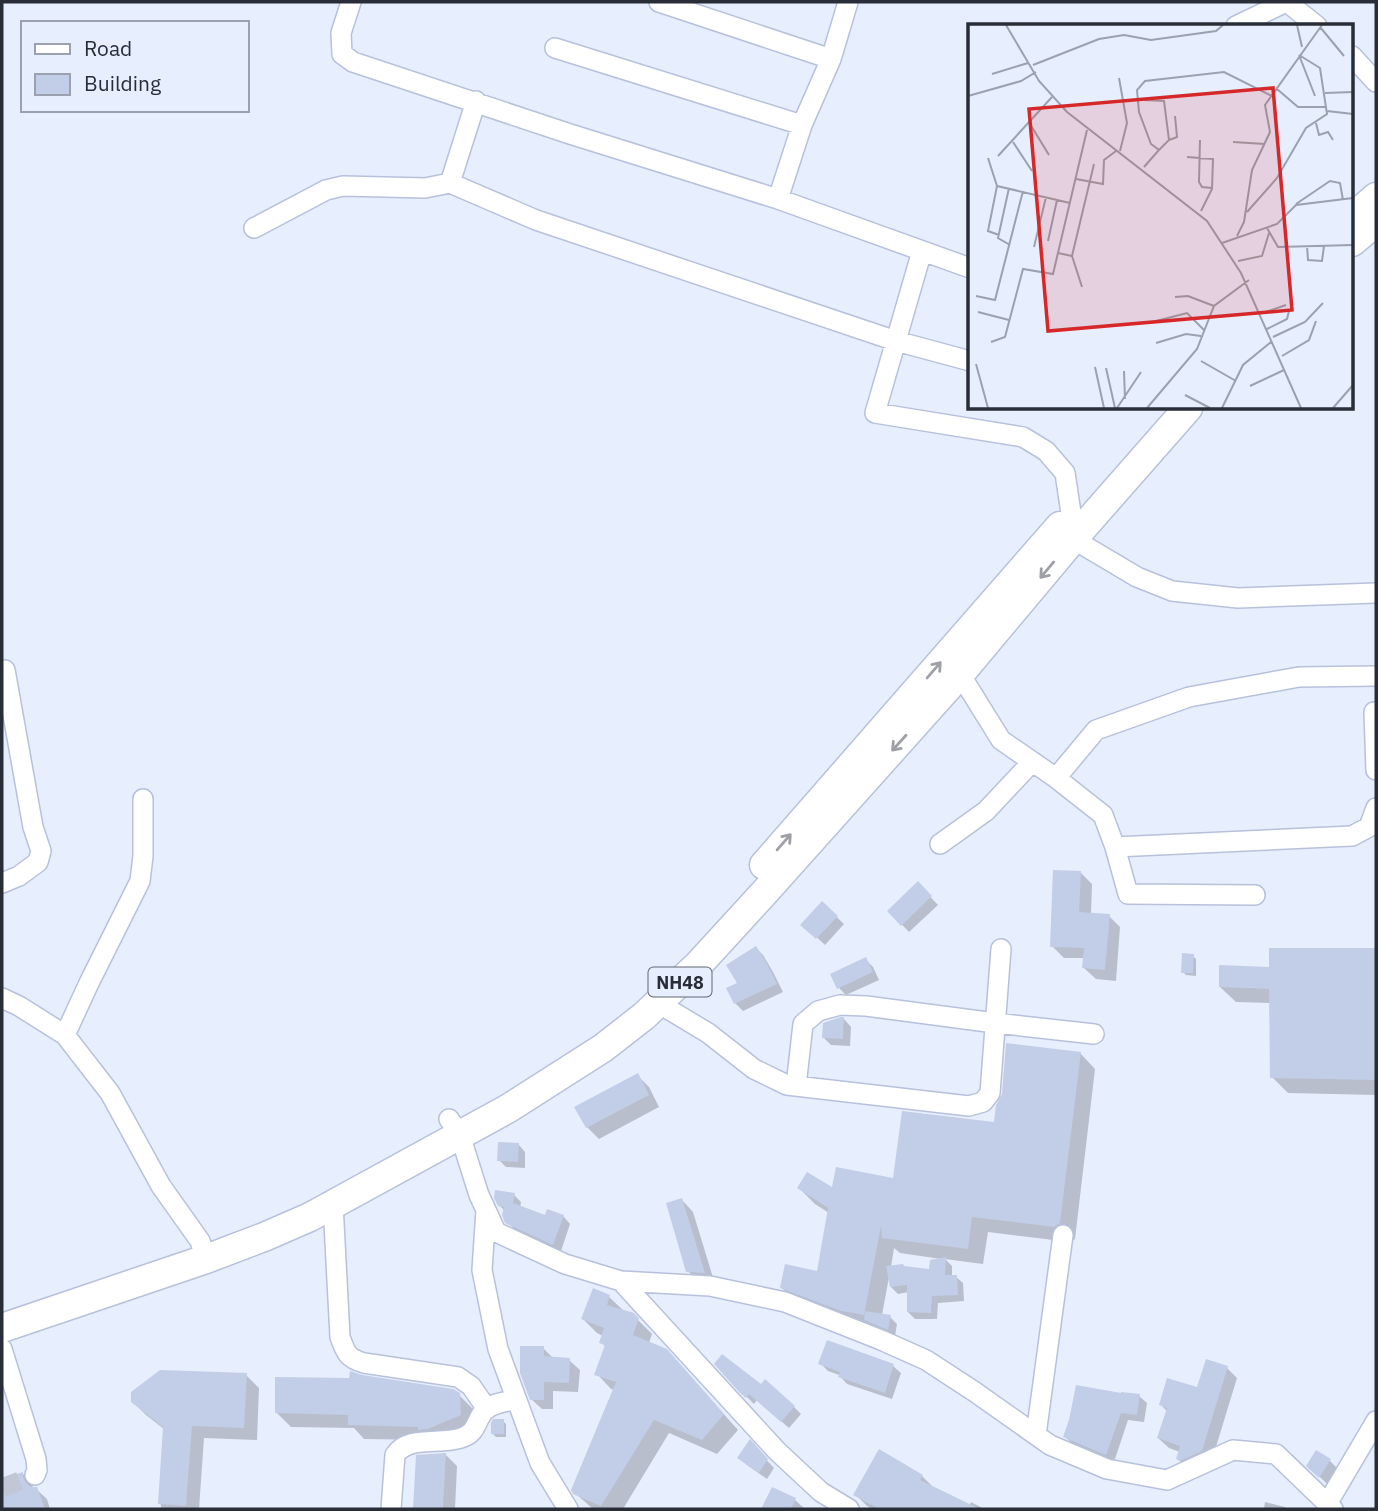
<svg xmlns="http://www.w3.org/2000/svg" width="1378" height="1511" font-family="'IBM Plex Sans',sans-serif">
<style>
.shadow{fill:#0003;fill-rule:evenodd}
.building{fill:#c2cde7}
.lines{fill:none;stroke-linecap:round;stroke-linejoin:round}
.minor-tunnel{stroke:#c1c7d6;stroke-width:19;stroke-dasharray:19 10;stroke-linecap:butt}
.minor-casing{stroke:#b7c1dc;stroke-width:22}
.highway-casing{stroke:#b7c1dc;stroke-width:31}
.minor{stroke:#fff;stroke-width:19}
.highway{stroke:#fff;stroke-width:28}
.oneway{stroke:#9ea0a5}
.labels{text-anchor:middle;dominant-baseline:central;stroke-width:5;stroke-linejoin:round;paint-order:stroke}
.shield{fill:#e7eefe;stroke:#616773;stroke-width:2}
.shield-label{font-size:18px;font-weight:bold;fill:#282d37}
.inset-road{fill:none;stroke:#9ba1ae;stroke-width:2}
.view{fill:#d62828;fill-opacity:0.15;stroke:#d62828;stroke-width:3.5}
.inset-edge{fill:none;stroke:#282d37;stroke-width:3.5}
</style>
<rect width="100%" height="100%" fill="#e7eefe"/>
<path class="shadow" d="M1080 872 1092 884 1091 914 1109 916 1120 927 1116 981 1096 979 1084 968 1085 958H1064L1052 946Z
M918 884 938 905 909 932 889 911Z
M822 903 844 924 825 945 803 924Z
M756 948 763 955 773 972 783 992 743 1011 735 1003 740 984Z
M1270 950H1376V1095L1288 1093 1272 1077 1271 1003 1236 1002 1220 987 1271 968Z
M1193 956 1196 959V976L1186 975 1183 972Z
M865 959 873 967 879 980 846 995 839 988Z
M844 1019 851 1027 850 1046 831 1045 824 1038Z
M1080 1053 1095 1069 1075 1239 1070 1242 988 1232 983 1264 945 1259 952 1266V1277H956L963 1283 964 1301 938 1303 937 1319H915L908 1312 909 1292 898 1294 891 1287 889 1277 882 1315 890 1317 897 1324 895 1336 798 1304 782 1288 818 1273 829 1213 815 1204 799 1188 833 1190 895 1180 996 1124ZM894 1248 900 1253 941 1259 931 1271 891 1267Z
M637 1075 649 1087 659 1107 599 1139 587 1127Z
M518 1144 525 1152V1168L506 1167 499 1160Z
M514 1195 521 1202 520 1208 546 1217 563 1216 570 1224 561 1251 515 1230 507 1222 505 1211 499 1205Z
M682 1200 693 1212 715 1284 699 1283 688 1271Z
M609 1297 625 1312 633 1315 652 1334 649 1343 681 1366 738 1430 717 1454 669 1433 623 1509H593L575 1493 615 1390 611 1389 597 1374 606 1347 601 1342 603 1336 597 1333 583 1319Z
M543 1348 554 1359 569 1360 580 1370 578 1392 553 1391V1409H542L531 1399Z
M820 1363 893 1366 901 1373 892 1399 847 1384 839 1375 828 1371Z
M1227 1368 1237 1378 1212 1460 1188 1469 1178 1459 1180 1452 1169 1448 1158 1438 1167 1411 1161 1405 1199 1389Z
M246 1375 259 1388 257 1440 204 1438 199 1509H161V1505L159 1503 164 1429 146 1415 132 1401Z
M761 1386 794 1407 801 1414 789 1428 757 1400 754 1404 741 1391Z
M459 1395 474 1410 475 1430 431 1440 364 1439 354 1428 291 1427 276 1412Z
M1139 1396 1147 1403 1144 1422 1128 1420 1114 1462 1073 1444 1065 1437Z
M503 1421 506 1424V1437H496L492 1433Z
M750 1442 774 1468 767 1479 747 1465 739 1458Z
M446 1455 457 1466 455 1509H415L418 1457Z
M1330 1461 1337 1468 1327 1484 1308 1465Z
M23 1474 33 1483 32 1488 36 1489 47 1499 50 1509H3L2 1481Z
M922 1476 934 1488 969 1506 971 1502 984 1509H873L867 1506 855 1494Z
M772 1489 795 1500 805 1509H763Z
M1265 1502 1285 1507 1287 1509H1264Z"/>
<path class="building" d="M1053 870 1081 871 1079 912 1110 914 1105 970 1082 968 1084 948 1050 947Z
M918 881 932 896 901 926 887 911Z
M822 901 838 916 816 939 800 925Z
M756 946 766 962 777 984 734 1004 726 988 737 983 726 965Z
M1269 948H1376V1080L1270 1078 1269 989 1219 987V965L1269 967Z
M1182 953 1194 954 1193 973H1181Z
M866 957 873 972 837 989 830 974Z
M841 1017H844L843 1039 822 1038 823 1023Z
M1006 1043 1081 1052 1060 1223 1054 1227 972 1217 968 1249 882 1238 881 1226 864 1315 841 1311 780 1288 785 1264 817 1271 828 1208 797 1188 807 1172 832 1187 836 1167 893 1178 902 1111 994 1122 996 1105 1002 1094Z
M638 1073 649 1095 586 1128 574 1107Z
M498 1142 519 1143 518 1162 497 1161Z
M495 1190 515 1193 513 1203 545 1215 547 1209 564 1215 553 1245 505 1223 502 1215 504 1207 498 1206 494 1198Z
M682 1198 705 1273 686 1272 666 1203Z
M946 1257 945 1275H957L958 1295 932 1296 931 1313 907 1312V1285L890 1287 886 1266 903 1264 904 1266 929 1269 930 1260Z
M593 1288 610 1295 607 1305 634 1313 639 1318 633 1335 667 1349 724 1414 702 1440 654 1420 601 1506 573 1494 571 1490 616 1382 594 1375 605 1345 599 1343 604 1328 581 1319Z
M865 1311 891 1315 888 1330 864 1320Z
M827 1340 894 1364 885 1393 838 1377 840 1372 818 1364Z
M520 1346H544V1356L570 1358 569 1383 544 1382V1400H530L520 1373Z
M722 1354 761 1384 765 1379 795 1406 781 1422 749 1394 746 1398 740 1393 714 1364Z
M1206 1359 1228 1366 1202 1451 1180 1461 1176 1459 1180 1446 1157 1438 1167 1408 1159 1405 1167 1378 1197 1387Z
M160 1370 247 1373 244 1428 192 1426 186 1506 158 1504 163 1427 131 1402V1392Z
M350 1371 362 1375 453 1389 460 1393 461 1415 428 1429 418 1430V1427L348 1425V1415L275 1413V1377L349 1378Z
M1076 1385 1121 1393V1392L1140 1394 1137 1415 1121 1413 1106 1455 1063 1437 1069 1420Z
M493 1419H504V1434H491V1423Z
M750 1439 768 1459 759 1473 737 1458Z
M879 1449 923 1475 920 1480 980 1509H879L853 1495Z
M1316 1450 1331 1459 1319 1478 1306 1466Z
M446 1453 443 1509H413L416 1455Z
M23 1472V1477L26 1483 31 1487H37L45 1509H2V1479Z
M772 1487 796 1498 791 1509H761Z"/>
<g class="lines">
<path class="minor-tunnel" d="M2 1488 35 1475"/>
<defs>
<path id="minor" d="M351 2 341 33 342 54 353 62 570 134 778 199 970 268
M659 2 831 59
M1287 2 1317 26
M1236 26 1286 2
M555 48 802 125
M1352 56 1376 82
M476 101 450 183 536 220 896 341 970 361
M778 199 802 125 831 59 848 2
M254 228 326 190 343 186 425 188 450 183
M922 251 875 413 1023 437 1046 451 1065 473 1071 513
M1073 539 1137 577 1172 591 1238 598 1376 593
M960 674 1001 740 1056 778 1096 730 1189 697 1299 677 1376 676
M1374 712 1376 770
M1056 778 1103 815 1115 847 1352 836 1369 827 1376 808
M940 844 986 811 1032 762
M1115 847 1128 894 1255 895
M2 883 19 876 38 862 41 851 33 827 5 670
M2 998 19 1006 65 1035 110 1093 161 1186 200 1241 206 1259
M658 1003 708 1033 754 1069 787 1085 969 1106 983 1102 990 1093 1001 949
M65 1035 89 983 140 881 143 856V799
M796 1086 803 1024 818 1011 840 1005 866 1006 995 1023 1094 1034
M449 1119 460 1135 479 1195 486 1210 482 1270 498 1349 540 1463 568 1509
M333 1204 340 1337C346 1353 347 1358 364 1363L458 1377 471 1386 487 1409
M486 1210 496 1232 565 1264 621 1281 710 1286 785 1302 881 1340 926 1360 975 1392 1050 1445 1107 1469 1167 1480 1233 1450 1276 1454 1333 1509
M621 1281 777 1451 821 1492 849 1509
M2 1349 36 1459 37 1470 35 1475
M1036 1435 1063 1235
M1327 1504 1376 1421
M391 1509 395 1455C408 1435 440 1445 461 1438 478 1433 475 1420 485 1410 492 1403 506 1402 516 1399"/>
<path id="highway" d="M1352 218 1376 197
M1352 242 1376 222
M764 865 1060 526
M2 1328 206 1259 264 1237 310 1217 509 1108 603 1048 644 1016 698 965 764 893 960 674 1073 539 1188 408"/>
</defs>
<use href="#minor" class="minor-casing"/>
<use href="#highway" class="highway-casing"/>
<use href="#minor" class="minor"/>
<use href="#highway" class="highway"/>
</g>
<defs><path id="oneway-shaft" d="M-6 0H5M1.5-3L5.5 0L1.5 3" fill="none" stroke-width="1.6" stroke-linecap="round" stroke-linejoin="round" transform="scale(1.75)"/></defs>
<g class="oneway">
<use href="#oneway-shaft" transform="translate(1047 570) rotate(130)"/>
<use href="#oneway-shaft" transform="translate(934 670) rotate(-49)"/>
<use href="#oneway-shaft" transform="translate(899 743) rotate(132)"/>
<use href="#oneway-shaft" transform="translate(784 842) rotate(-49)"/>
</g>
<g class="labels">
<rect class="shield" x="648.5" y="967.5" width="63" height="29" rx="5"/>
<g class="shield-label">
<text x="680" y="982">NH48</text>
</g>
</g>
<g transform="translate(968 24)">
<rect width="385" height="385" fill="#e7eefe"/>
<path class="inset-road" d="M38 1 71 57 99 88 239 197 273 249 333 384M329 1 334 23M352 3 376 32M331 31 347 72M65 41 131 15 156 11 183 16 248 7 255 1M24 50 60 39M151 54 159 99 152 127M309 65 330 83H359M357 69 385 68M0 72 53 57 68 48M176 76 196 77 201 116 191 126M359 87 385 90M348 99 351 111 360 108 365 116M62 100 81 131M201 116 209 113 207 92M232 116 231 158 234 163 244 164M45 118 64 147M265 118 297 120M30 132 84 73M219 133 245 135 244 165 233 187M20 134 29 162M176 143 191 126 183 120 171 88 169 66 177 57 256 48 304 72M108 155 135 160 136 136 148 127M41 164 30 214 42 221M328 180 362 157 372 159 375 176M279 188 309 154 338 104 359 90 352 44 331 31M299 204 310 223 385 221M31 211 20 207 29 162 102 179M269 212 276 198 284 146 302 108 297 81 354 1M80 217 89 176M254 219 309 200 328 181 385 174M339 222 340 236 354 237 356 222M66 223 78 173M90 229 104 232 126 140M104 232 114 263M270 237 294 232 301 209M8 272 27 276 55 167M207 273 220 272 246 282M10 288 41 296M295 289 318 281M188 297 219 289 236 306M299 305 319 295 321 287M305 313 337 298 355 279M23 318 37 313 55 245 85 250 119 106M188 319 218 310 233 312M314 332 341 316 348 297M233 337 268 357M8 340 20 384M127 343 136 384M138 344 147 384M156 347 157 375M282 362 316 346M217 371 242 384M149 384 173 348M179 384 229 325 246 282 281 256M254 384 275 341 303 318M365 384 385 361"/>
<path class="view" d="M305 64 324 286 80 307 61 85Z"/>
<rect width="385" height="385" class="inset-edge"/>
</g>
<rect width="1378" height="1511" fill="none" stroke="#282d37" stroke-width="7"/>
<rect x="21" y="21" width="228" height="91" fill="#e7eefe" stroke="#9ba1ae" stroke-width="2"/>
<rect x="35" y="44" width="35" height="10" fill="#ffffff" stroke="#9ba1ae" stroke-width="2"/>
<text x="84" y="56" font-size="21" fill="#282d37">Road</text>
<rect x="35" y="74" width="35" height="21" fill="#c2cde7" stroke="#9ba1ae" stroke-width="2"/>
<text x="84" y="91" font-size="21" fill="#282d37">Building</text>
</svg>
